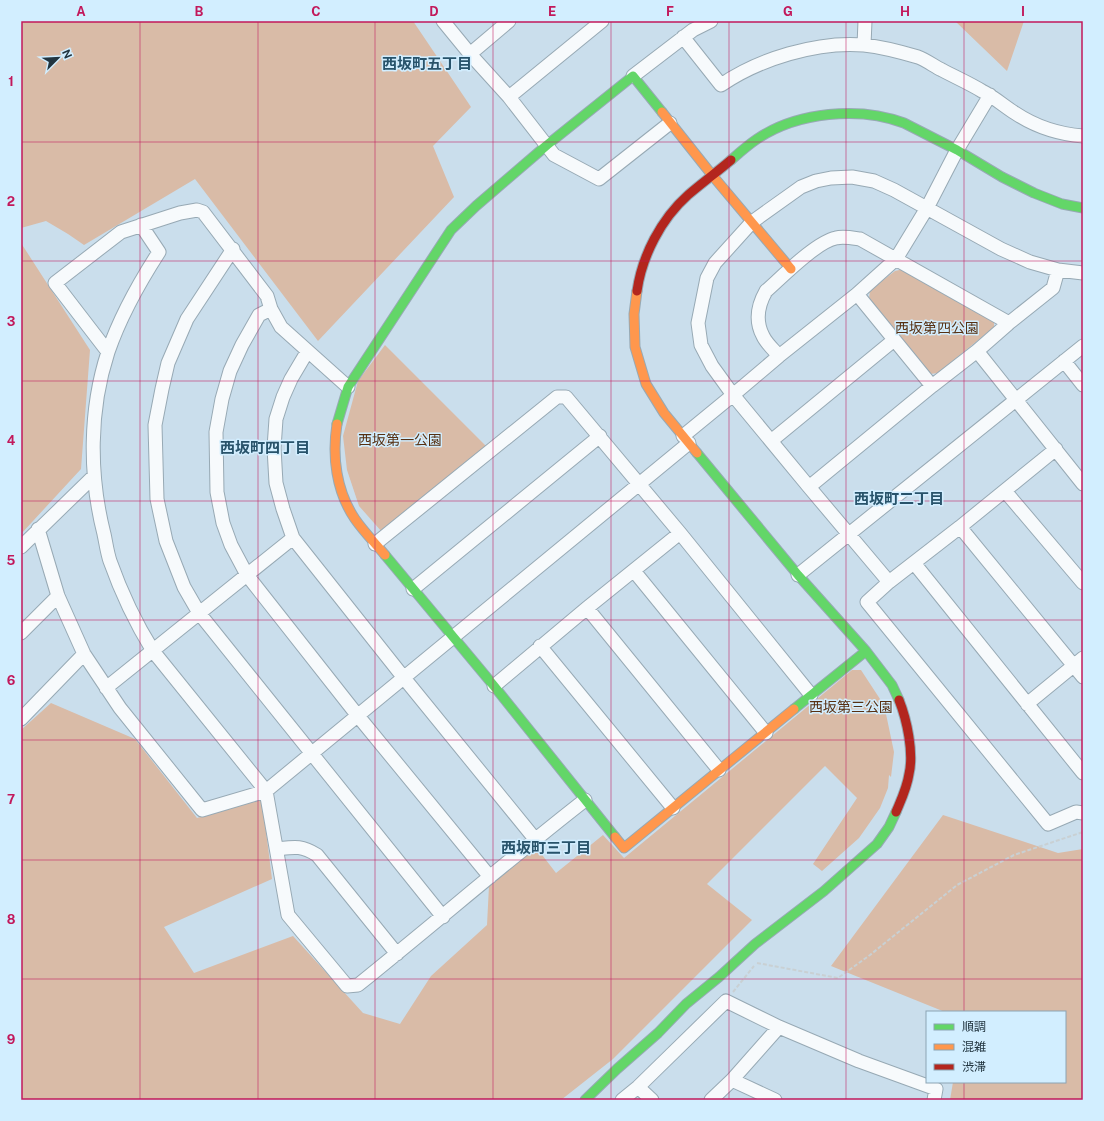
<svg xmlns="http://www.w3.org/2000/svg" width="1104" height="1121" font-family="'Public Sans','Noto Sans JP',sans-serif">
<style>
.green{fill:#d9bba7}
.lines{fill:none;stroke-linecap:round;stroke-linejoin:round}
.street-casing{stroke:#97a9b4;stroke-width:15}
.fast-casing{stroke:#97a9b4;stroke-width:11}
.slow-casing{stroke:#97a9b4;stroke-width:11}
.jam-casing{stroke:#97a9b4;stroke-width:11}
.path{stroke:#c9d0d3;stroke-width:2;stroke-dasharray:4 2;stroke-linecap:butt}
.street{stroke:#f7fafc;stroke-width:13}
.fast{stroke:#63d668;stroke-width:9}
.slow{stroke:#ff974d;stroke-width:9}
.jam{stroke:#b3261e;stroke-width:9}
.grid{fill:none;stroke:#c2185b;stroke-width:1;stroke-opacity:0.55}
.labels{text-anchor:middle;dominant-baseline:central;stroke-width:3;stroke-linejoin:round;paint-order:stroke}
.park-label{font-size:14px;fill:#573012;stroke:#d2eeff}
.neighbourhood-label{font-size:15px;font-weight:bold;fill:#28536b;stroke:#d2eeff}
.neatline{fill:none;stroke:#c2185b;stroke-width:1.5}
.grid-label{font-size:13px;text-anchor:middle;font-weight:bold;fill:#c2185b}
</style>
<rect width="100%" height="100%" fill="#cadeec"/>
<path class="green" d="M21 21H413L471 107 433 146 454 197 318 341 195 179 84 245 68 234 46 221 21 228Z
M955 21H1024L1007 71Z
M21 243 90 350 81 469 21 534Z
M904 269 994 321V327L938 373 930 374 869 299 870 290 895 271Z
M385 345 486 446 382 532 359 506 347 470 343 436 358 381Z
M852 670H861L880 699 886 714 894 752 891 777 889 775 888 788 880 808 859 838 822 871 813 864 857 798 825 766 707 884 752 920 613 1059 561 1100H21V730L51 703 135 739 197 818 262 799 272 879 164 927 194 973 293 936 363 1013 400 1024 431 976 487 925 489 886 536 847 556 873 603 835 624 858Z
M943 815 1058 853 1083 849V1100H950L953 1082H1065V1012H945L831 966Z"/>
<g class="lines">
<defs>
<path id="street" d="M443 21 470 54 509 97 554 155 599 179 670 123
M683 37 721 85C759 59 817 41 864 45 882 47 901 52 918 57 926 60 934 66 942 70 955 77 969 83 982 91 994 97 1004 106 1015 113 1036 127 1058 134 1083 136
M864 45 865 21
M470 54 509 21
M633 76 693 30 711 21
M509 97 602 21
M141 225 159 252C139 283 120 317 108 352 89 410 89 475 104 534 106 543 107 552 110 561 121 592 135 622 153 651L266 791 288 915 347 986 358 985C434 924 508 860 585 800
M233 249 187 319 168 363 162 389 155 425 157 499 166 541 184 587 199 613 443 917
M857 294 932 386
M271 309 259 315 242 345 230 371 222 399 216 432 217 492 223 523 231 545 247 575 358 716 490 877
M977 351 1083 484
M108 352 55 283 121 232 180 213 197 210 203 212 267 296 271 309 281 327 348 387
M307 352 291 379 283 397 276 419 274 448 276 483 283 509 293 538 404 678 535 839
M779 356C774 350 766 343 763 336 755 321 758 305 766 291 782 277 816 242 836 238 843 236 853 238 860 239L1009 323
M1064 361 1083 385
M683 436 733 395 779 356 857 294 896 259 927 208 957 150 990 95
M771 441 894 340
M1056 449 960 527 889 582 867 602 1048 824 1076 812 1083 813
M809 487 932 386 977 351 1009 323 1053 288 1058 270
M1005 491 1083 583
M960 527 1083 677
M38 529 58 596 84 654 120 708 202 810 266 791 689 443
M375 544 557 397H566L680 533 811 695
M21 547 94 476
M914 563 1083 773
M634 571 766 733
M798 575 1083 346
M889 582 809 487 733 395 712 366 701 345 698 323 707 278 715 263 752 222 801 187 816 181 831 178 852 177 874 181 894 190 1001 249 1030 262 1058 270 1083 273
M413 589 600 436
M587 608 719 770
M21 633 58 596
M540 646 673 808
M494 686 587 608 680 533
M106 688 293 538
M1027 704 1083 658
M21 719 84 654
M277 849C294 847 301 845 317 855L397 954
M732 1080 775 1100
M638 1087 652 1100
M622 1100 638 1087 726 1001 779 1027 859 1061 936 1089 934 1100
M711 1100 732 1080 779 1027"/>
<path id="fast" d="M731 160C739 153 748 145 757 139 797 112 859 106 904 123L957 150 1002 177 1034 193 1062 204 1083 208
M337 424 348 387 451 230 476 206 547 145 633 76 662 112
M697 453 798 575 866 651 892 685 899 700
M385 555 494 686 615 837
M794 709 866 651
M585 1100 617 1069 658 1033 686 1004 719 977 755 944 824 891 877 844 889 827 896 812"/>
<path id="slow" d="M662 112 712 175 791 269
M637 291 634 314 635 347 646 384 664 413 697 453
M337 424C332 456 336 491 355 519 364 532 375 543 385 555
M615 837 624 848 794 709"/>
<path id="jam" d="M637 291C642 256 661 219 688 195 702 183 717 172 731 160
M896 812C901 800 907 788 909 774 914 753 907 720 899 700"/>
</defs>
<use href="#street" class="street-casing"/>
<use href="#fast" class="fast-casing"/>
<use href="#slow" class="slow-casing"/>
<use href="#jam" class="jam-casing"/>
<path class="path" d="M757 963 838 978 870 955 957 885 1014 855 1083 832
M733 992 754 966"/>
<use href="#street" class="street"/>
<use href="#fast" class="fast"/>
<use href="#slow" class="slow"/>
<use href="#jam" class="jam"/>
</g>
<path class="grid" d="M140 21V1100M258 21V1100M375 21V1100M493 21V1100M611 21V1100M729 21V1100M846 21V1100M964 21V1012M21 142H1083M21 261H1083M21 381H1083M21 501H1083M21 620H1083M21 740H1083M21 860H1083M21 979H1083M964 1082V1100"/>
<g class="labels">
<g class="park-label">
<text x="937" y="328">西坂第四公園</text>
<text x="400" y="440">西坂第一公園</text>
<text x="851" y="707">西坂第三公園</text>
</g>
<g class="neighbourhood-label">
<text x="427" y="63">西坂町五丁目</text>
<text x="265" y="447">西坂町四丁目</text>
<text x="899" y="498">西坂町二丁目</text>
<text x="546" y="847">西坂町三丁目</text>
</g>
</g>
<rect width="1104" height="1121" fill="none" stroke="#d2eeff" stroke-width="44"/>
<rect x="926" y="1011" width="140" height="72" fill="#d2eeff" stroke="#8ca4b3"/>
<rect x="934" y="1024" width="20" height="6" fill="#63d668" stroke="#8ca4b3"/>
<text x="962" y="1031" font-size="12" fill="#223540">順調</text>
<rect x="934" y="1044" width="20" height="6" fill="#ff974d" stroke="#8ca4b3"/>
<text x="962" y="1051" font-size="12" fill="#223540">混雑</text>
<rect x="934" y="1064" width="20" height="6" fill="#b3261e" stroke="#8ca4b3"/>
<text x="962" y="1071" font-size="12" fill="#223540">渋滞</text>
<g transform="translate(58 58) rotate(66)" stroke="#d2eeff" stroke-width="3" paint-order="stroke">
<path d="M0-3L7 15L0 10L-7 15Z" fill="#223540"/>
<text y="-6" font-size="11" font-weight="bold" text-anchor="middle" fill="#223540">N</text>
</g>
<rect x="22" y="22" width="1060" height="1077" class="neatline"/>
<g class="grid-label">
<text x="81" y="16">A</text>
<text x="199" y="16">B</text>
<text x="316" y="16">C</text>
<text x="434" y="16">D</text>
<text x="552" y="16">E</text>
<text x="670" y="16">F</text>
<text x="788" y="16">G</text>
<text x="905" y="16">H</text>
<text x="1023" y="16">I</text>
<text x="11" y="86">1</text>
<text x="11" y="206">2</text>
<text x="11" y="326">3</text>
<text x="11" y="445">4</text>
<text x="11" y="565">5</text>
<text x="11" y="685">6</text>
<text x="11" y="804">7</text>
<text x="11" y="924">8</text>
<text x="11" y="1044">9</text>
</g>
</svg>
